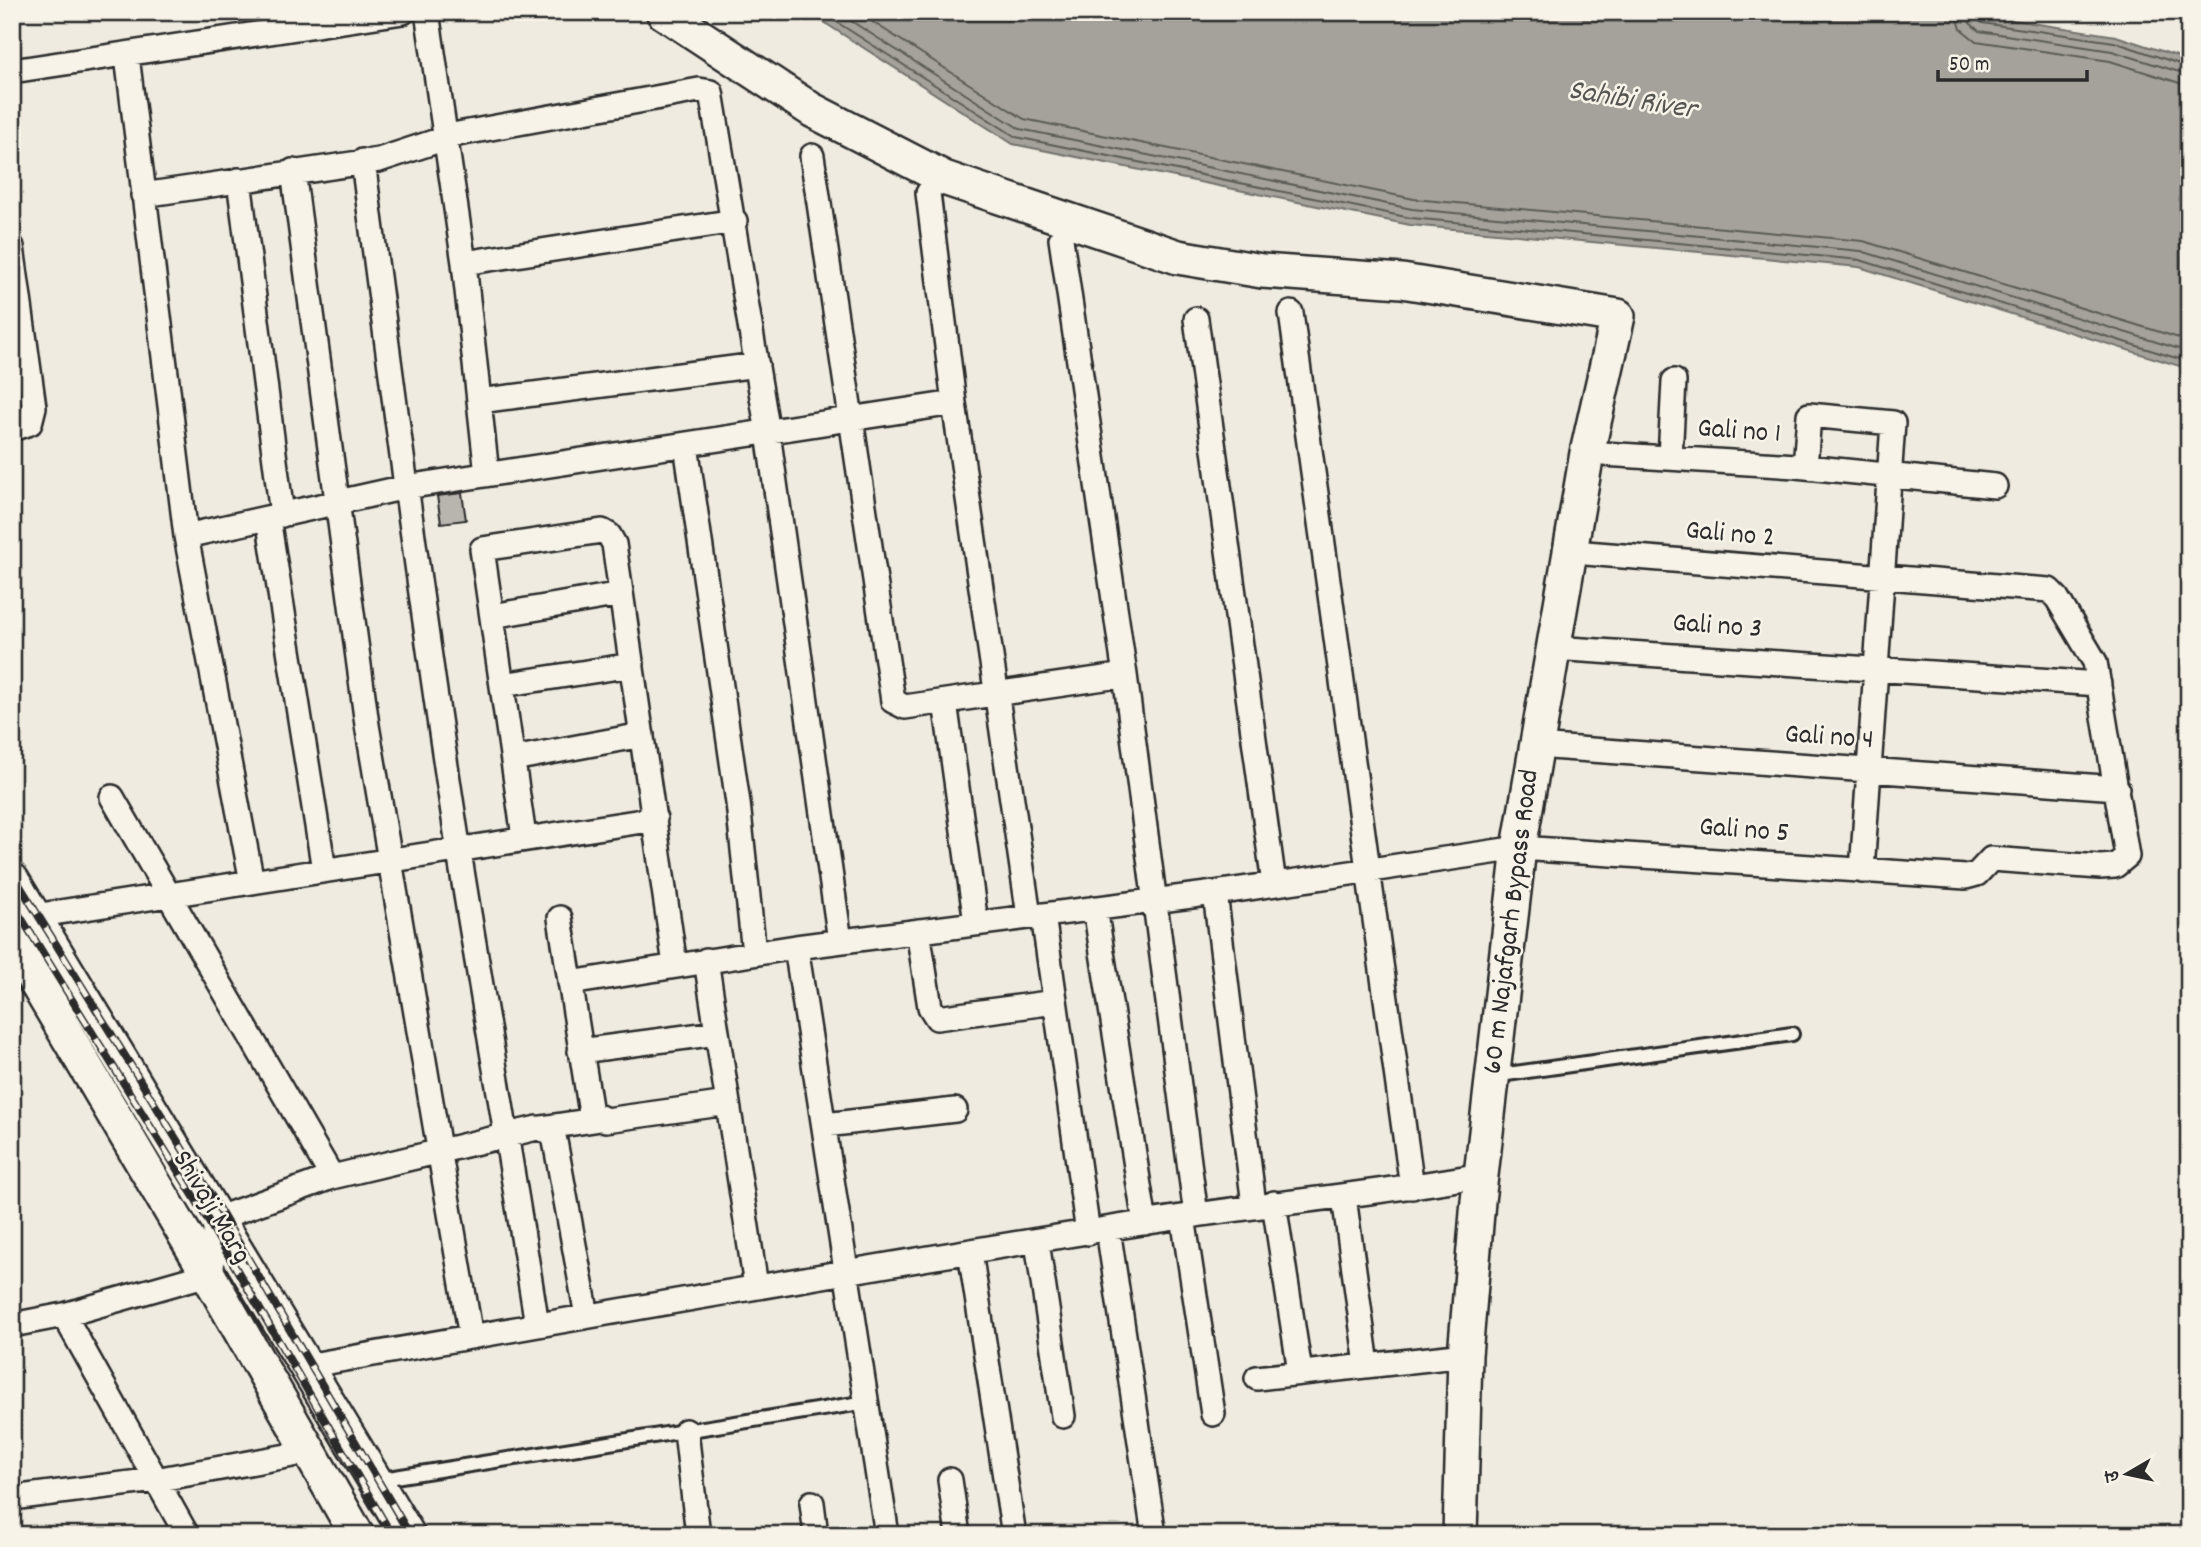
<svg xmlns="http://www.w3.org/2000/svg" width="2201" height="1547" font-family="Dekko,'Playpen Sans Deva',sans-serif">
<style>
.water{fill:#a4a29a;stroke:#74726e;stroke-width:2}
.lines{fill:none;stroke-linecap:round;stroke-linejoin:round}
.shore{stroke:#5b5b57;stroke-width:2}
.building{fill:#b8b5ae;stroke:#2b2b2b;stroke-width:2}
.lane-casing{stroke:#2b2b2b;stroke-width:18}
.street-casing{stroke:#2b2b2b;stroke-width:28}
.secondary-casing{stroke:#2b2b2b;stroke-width:38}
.lane{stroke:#f7f3e8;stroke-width:12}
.street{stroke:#f7f3e8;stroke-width:23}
.secondary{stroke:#f7f3e8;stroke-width:33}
.rail-casing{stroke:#2b2b2b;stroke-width:8}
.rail{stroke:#f7f3e8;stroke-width:5;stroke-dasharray:16;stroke-linecap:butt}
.labels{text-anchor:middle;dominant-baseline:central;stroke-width:5;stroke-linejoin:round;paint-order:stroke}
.street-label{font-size:28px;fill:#2b2b2b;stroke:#f7f3e8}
.water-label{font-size:30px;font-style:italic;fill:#555552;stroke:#f7f3e8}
</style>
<rect width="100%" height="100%" fill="#efebe0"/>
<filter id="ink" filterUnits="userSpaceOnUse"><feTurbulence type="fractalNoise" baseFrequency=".0143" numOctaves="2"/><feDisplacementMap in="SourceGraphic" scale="14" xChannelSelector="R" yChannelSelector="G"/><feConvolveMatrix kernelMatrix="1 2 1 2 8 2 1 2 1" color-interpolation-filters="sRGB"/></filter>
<g filter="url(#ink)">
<path class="water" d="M808 12H1961L2116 36 2189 60V369L1859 267 1410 225 1013 144Z"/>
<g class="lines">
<path class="shore" d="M821 12 1016 137 1411 218 1860 260 2189 362
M837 12 1020 129 1412 209 1861 251 2189 352
M857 12 1024 119 1414 199 1863 241 2189 341
M1956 12 1961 29 1976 41 2110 61 2189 86
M1967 12 1970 23 1979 31 2112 51 2189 75
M1976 12 1977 19 1982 23 2114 42 2189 67"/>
</g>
<path class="building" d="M462 493 466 520 441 523 437 496Z"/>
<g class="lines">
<defs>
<path id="lane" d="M1493 1076 1792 1034
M376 1480 867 1402"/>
<path id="street" d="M427 12 464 263 487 474
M127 56 186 536 252 882
M12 71 403 12
M812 156 893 701 905 707 1125 675
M363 161C393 394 424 627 460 858 485 1014 513 1169 537 1325
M293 171 367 725 471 1337
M239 180 282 515
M928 193 954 403 1029 916
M143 195 379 160 458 134 699 90 711 92 768 433 840 941
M1061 239 1125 675 1196 1215
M12 247 34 407 30 423 12 429
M464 263 735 221
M1291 313 1412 1187
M1196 319 1274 884
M479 401 757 365
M686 445 738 803 754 953
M1587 453 1796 466 1995 486
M1670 458 1674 381
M1805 467 1809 415 1893 423 1862 871
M268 518 324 870
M186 536 406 487 954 403
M492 616 621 594
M1553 648 2099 684
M502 685 632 665
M945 702 976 923
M1536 746 2117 788
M513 759 642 735
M112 797 332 1177
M524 837 482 549 602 531 609 535 614 544 675 965
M1215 893 1254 1205
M1095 908 1145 1223
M1043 915 1088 1233
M34 916 655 819
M560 918 591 1113 606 1120 728 1103
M918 931 930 1007 937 1018 1055 1002
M796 947 887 1535
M706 960 756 1286
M570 983 796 947 1215 893 1519 848 1966 877 1977 874 1991 859 2100 867 2115 866 2127 856 2095 662 2057 598 2049 590 1573 552
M580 1051 717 1033
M825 1125 955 1110
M541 1128 601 1119
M1344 1197 1367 1365
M1274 1203 1300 1372
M1183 1217 1213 1414
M1108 1229 1154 1535
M1037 1242 1063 1416
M970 1252 1014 1535
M64 1315 187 1535
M12 1325 64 1315 208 1274 212 1268 216 1219 332 1177 537 1128 551 1132 555 1141 587 1316
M306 1366C587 1316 868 1267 1149 1222 1260 1204 1371 1195 1481 1175
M1257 1378 1465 1355
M686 1431 698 1535
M950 1480 958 1535
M12 1498 155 1480 309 1452
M812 1503 816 1535"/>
<path id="secondary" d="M663 12 812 110 944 178 1178 257 1262 271 1402 281 1618 316 1587 453 1519 848 1478 1201 1465 1355 1460 1535
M12 880 408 1535
M12 942 208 1274 357 1535"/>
</defs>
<use href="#lane" class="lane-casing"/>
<use href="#street" class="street-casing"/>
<use href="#secondary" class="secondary-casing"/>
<use href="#lane" class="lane"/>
<use href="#street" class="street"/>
<use href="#secondary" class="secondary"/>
<defs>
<path id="rail" d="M12 873 209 1192 410 1535
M12 903 196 1200 392 1535"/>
</defs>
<use href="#rail" class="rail-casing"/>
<use href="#rail" class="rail"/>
</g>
</g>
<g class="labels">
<g class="street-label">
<text transform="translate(1739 433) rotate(4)">Gali no 1</text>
<text transform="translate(1730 536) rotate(5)">Gali no 2</text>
<text transform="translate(1717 628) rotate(4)">Gali no 3</text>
<text transform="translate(1829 739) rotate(4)">Gali no 4</text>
<text transform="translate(1744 832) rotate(4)">Gali no 5</text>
<text transform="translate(1513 922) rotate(-83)">60 m Najafgarh Bypass Road</text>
<text transform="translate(210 1208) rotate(59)">Shivaji Marg</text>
</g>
<g class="water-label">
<text transform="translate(1632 102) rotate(9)">Sahibi River</text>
</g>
</g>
<rect width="2201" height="1547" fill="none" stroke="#f7f3e8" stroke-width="42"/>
<rect x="21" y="21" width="2159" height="1505" fill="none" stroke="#2b2b2b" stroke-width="2.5" filter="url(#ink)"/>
<g transform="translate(2127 1474) rotate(261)" stroke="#f7f3e8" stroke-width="5" paint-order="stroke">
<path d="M0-5L12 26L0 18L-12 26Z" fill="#2b2b2b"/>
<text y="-10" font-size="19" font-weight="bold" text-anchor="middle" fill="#2b2b2b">उ</text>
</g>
<path d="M1938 70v10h149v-10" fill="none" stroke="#2b2b2b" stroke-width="3.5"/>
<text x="1949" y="70" font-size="21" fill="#2b2b2b" stroke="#f7f3e8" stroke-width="5" paint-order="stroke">50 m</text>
</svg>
